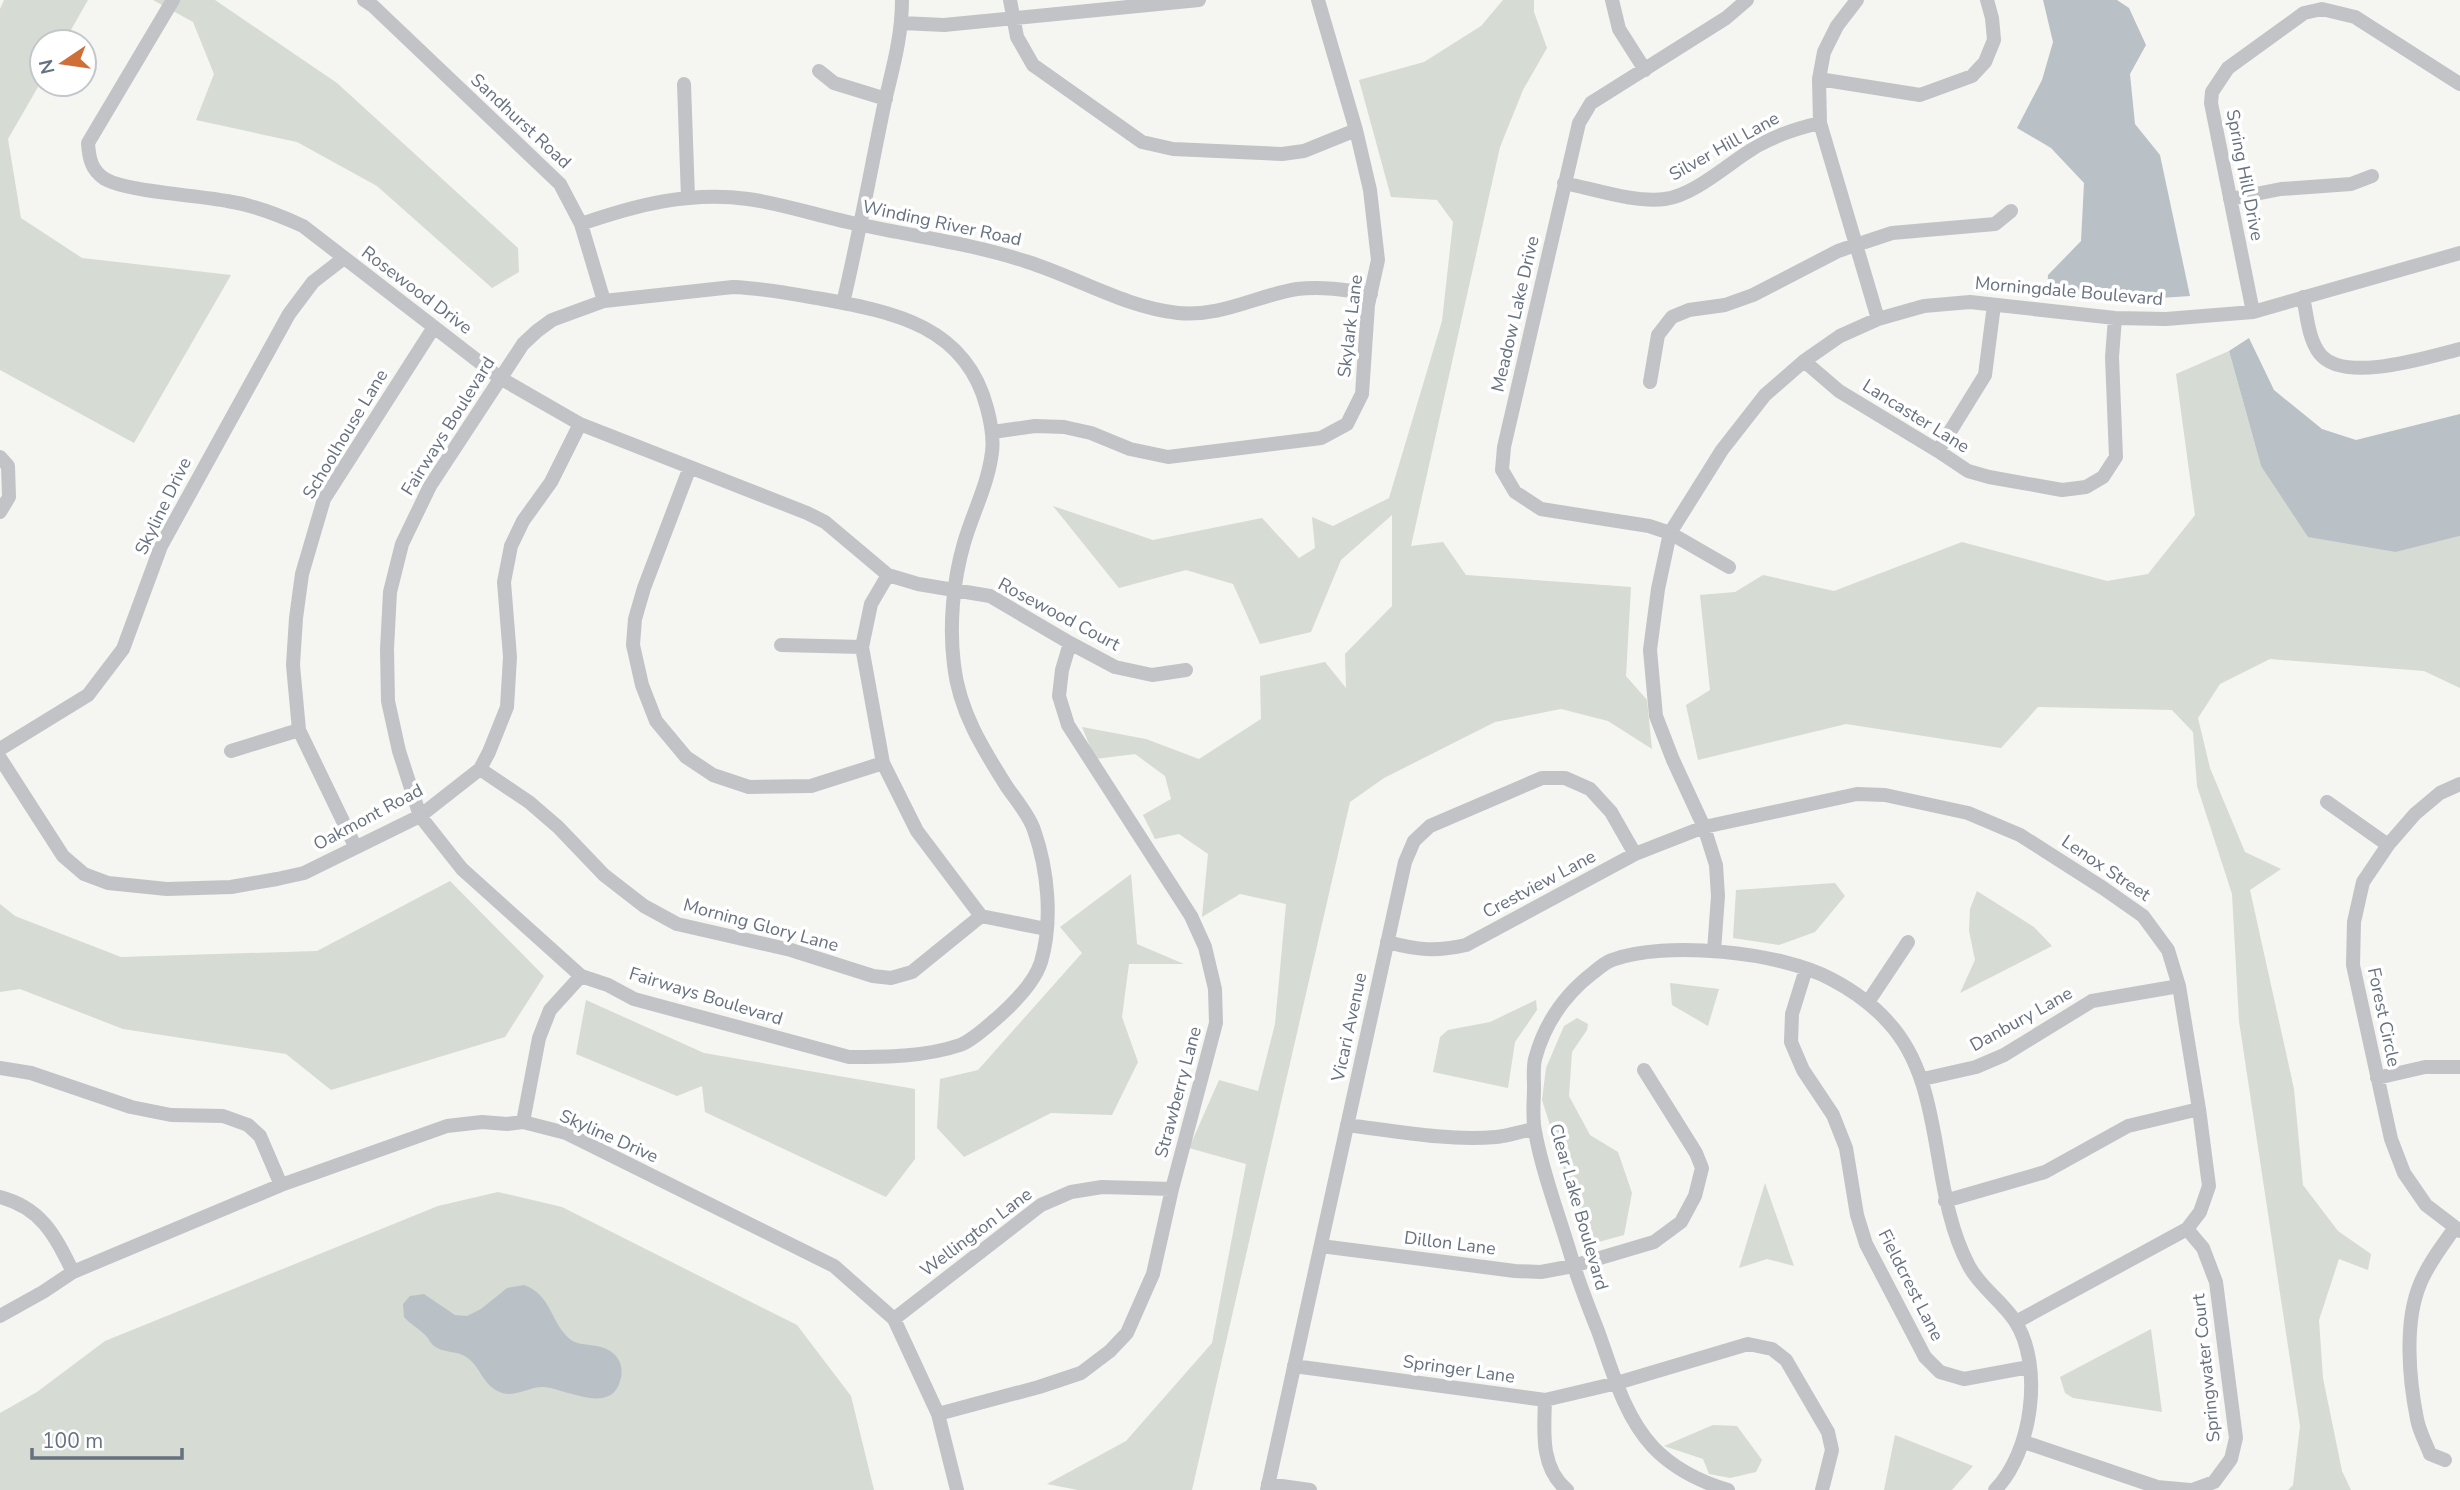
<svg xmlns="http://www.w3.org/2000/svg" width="2460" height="1490" font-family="'Nunito Sans',sans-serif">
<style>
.green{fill:#d6dbd3}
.water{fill:#b9c1c6}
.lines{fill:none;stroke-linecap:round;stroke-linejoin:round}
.minor{stroke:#c1c3c7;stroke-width:14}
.labels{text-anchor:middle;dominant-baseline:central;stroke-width:7;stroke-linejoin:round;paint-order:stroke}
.street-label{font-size:18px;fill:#677280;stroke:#fff}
</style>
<rect width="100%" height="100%" fill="#f5f5f2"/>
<path class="green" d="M4 0H88L64 42H42V80L8 139 21 218 82 258 231 275 134 443 0 370V9Z
M153 0H215L337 83 518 248 519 272 492 288 377 186 297 142 196 120 214 74 193 22Z
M1503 0H1534V12L1547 48 1523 90 1500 147 1411 546 1443 542 1466 575 1631 587 1626 676 1647 700 1652 749 1608 721 1561 709 1495 722 1384 778 1350 802 1192 1490H1078L1047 1484 1126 1441 1212 1343 1246 1164 1189 1148 1219 1080 1258 1091 1275 1024 1286 904 1240 894 1202 917 1208 854 1179 834 1155 839 1143 815 1171 799 1165 776 1135 754 1095 759 1082 727 1146 739 1199 759 1261 719 1260 676 1325 662 1346 688 1345 654 1392 606V515L1341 560 1311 632 1260 644 1233 584 1186 570 1119 588 1053 506 1153 540 1262 518 1299 558 1315 548 1312 517 1333 526 1389 498 1442 321 1453 222 1437 200 1391 197 1359 80 1424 62 1481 26Z
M2229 351 2261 466 2396 552 2460 536V688L2424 671 2270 659 2220 684 2198 718 2210 768 2245 852 2281 869 2250 890 2294 1089 2303 1185 2338 1231 2371 1254 2368 1270 2339 1259 2319 1320 2323 1378 2342 1471 2351 1490H2288L2293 1485 2300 1426 2239 1021 2232 894 2197 786 2193 732 2172 710 2038 707 2001 748 1846 724 1698 760 1686 705 1710 690 1700 595 1735 592 1763 575 1834 591 1962 542 2107 581 2148 574 2195 515 2176 374Z
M1131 874 1137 944 1184 964H1129L1122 1017 1138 1062 1112 1115 1051 1113 964 1157 937 1128 940 1079 978 1070 1082 953 1060 927Z
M450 881 544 976 505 1037 331 1090 286 1054 123 1029 20 989 0 992V904L15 916 121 957 317 951Z
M1835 883 1845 896 1815 932 1779 945 1733 938 1736 890Z
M1977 891 2034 927 2052 946 1960 993 1975 960 1969 931 1970 909Z
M1670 983 1719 989 1708 1026 1672 1005Z
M586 1000 704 1053 915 1089V1159L886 1197 705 1112 702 1086 677 1096 576 1054Z
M1536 1000 1537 1010 1515 1042 1508 1088 1433 1072 1440 1037 1448 1030 1490 1022Z
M1577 1018 1588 1024 1587 1030 1572 1052 1569 1096 1590 1135 1618 1152 1632 1193 1624 1235 1588 1245 1542 1100 1546 1068 1564 1026Z
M1765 1183 1794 1266 1767 1259 1739 1268Z
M498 1192 562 1207 797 1325 851 1396 874 1490H0V1413L37 1392 105 1341 438 1206Z
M2151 1329 2162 1412 2073 1398 2065 1393 2060 1377Z
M1713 1425 1737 1426 1762 1460 1756 1472 1730 1478 1709 1474 1703 1459 1664 1446Z
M1895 1435 1973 1466 1952 1490H1884Z"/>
<path class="water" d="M2043 0H2117L2129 8 2146 45 2130 74 2135 124 2160 155 2190 296 2129 300 2047 295 2048 275 2081 241 2084 183 2051 148 2017 128 2042 80 2053 42Z
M2249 338 2274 390 2322 429 2356 440 2460 414V536L2396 552 2308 537 2261 466 2229 351Z
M524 1285C552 1295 550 1323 571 1340 582 1348 603 1341 616 1356 622 1363 623 1373 620 1381 611 1415 566 1389 544 1387 530 1386 517 1397 502 1393 483 1386 482 1370 469 1359 459 1350 445 1354 434 1346 430 1343 428 1337 424 1334 418 1328 410 1324 404 1317L403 1304 410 1296 424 1294 455 1315 467 1316 481 1309 507 1288Z"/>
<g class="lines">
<path class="minor" d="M173 0 88 143C89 158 91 170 105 179 128 192 197 195 227 201 254 205 277 214 303 226L500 378 580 424 807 513 825 522 888 575 918 584 990 596 1070 643 1115 667 1152 675 1186 670
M364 0 373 6 560 184 581 224 604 301
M1010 0 1017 37 1033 65 1142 142 1173 149 1282 154 1304 151 1356 130
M1612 0 1619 29 1645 70
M1857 0 1837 26 1824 52 1819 79 1820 123 1878 319
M902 23 944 25 1199 0
M819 71 834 83 886 99
M1819 79 1920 95 1972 76 1985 62 1994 40 1992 18 1987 0
M684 84 688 198
M1564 183C1594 189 1635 203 1665 199 1696 195 1732 160 1759 145 1779 134 1798 128 1820 123
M2230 199 2281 189 2351 184 2372 176
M581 224C636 205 689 191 748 199 786 204 824 218 862 225 917 237 974 244 1028 262 1078 278 1125 307 1178 313 1222 317 1255 296 1297 289 1322 286 1346 290 1371 294
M733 287C763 288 792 294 822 299 894 312 966 326 987 408 991 423 994 437 992 452 988 485 973 512 964 543 953 581 949 626 954 665 959 711 983 749 1007 787 1016 800 1029 815 1034 830 1048 870 1053 921 1041 962 1034 984 1012 1005 996 1019 985 1028 973 1040 960 1045 925 1057 885 1057 849 1057L634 999 608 985 581 976 462 869 420 816 399 751 388 701 387 649 390 592 402 544 430 486 523 344 537 331 552 320 604 301Z
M2303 297C2307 315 2308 339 2320 354 2344 384 2428 357 2460 349
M843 303C859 236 871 168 885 101 893 67 902 36 902 0
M2253 312 2211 103 2212 92 2228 68 2304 13 2322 9 2355 17 2460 84
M1804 361 1839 391 1938 451 1968 471 1989 477 2062 490 2086 487 2103 477 2116 457 2112 357 2115 318
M1650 382 1658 335 1672 317 1689 310 1725 305 1753 295 1838 251 1892 233 1995 224 2011 211
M993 432 1035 426 1064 427 1091 433 1130 449 1168 457 1321 438 1347 424 1362 394 1368 305 1378 260 1370 190 1356 130 1318 0
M1938 451 1985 375 1994 305
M0 457 8 466 9 497 0 512
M690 467 644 588 635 619 633 645 642 685 656 721 686 757 713 775 749 787 811 786 883 763
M1729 567 1670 533 1649 526 1541 509 1515 492 1502 470 1504 447 1579 123 1591 103 1726 18 1747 0
M888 575 871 604 862 647 883 763 917 831 981 916 1046 929
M781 645 862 647
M0 749 88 695 123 649 161 546 289 314 313 282 344 258
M231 751 299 730
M0 758 63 856 84 874 108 883 167 889 231 887 277 879 304 873 420 816 480 769 489 752 507 707 510 657 504 582 511 546 523 521 551 482 580 424
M480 769 529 802 558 827 604 875 644 906 677 924 791 950 873 976 891 978 912 972 981 916
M2460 784 2440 793 2415 814 2388 845 2363 882 2354 922 2353 965 2391 1139 2404 1173 2426 1205 2460 1231
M2327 802 2388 845
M355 846 299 730 293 665 296 618 302 574 324 499 434 327
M1387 942C1418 950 1435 952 1466 945L1635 854 1704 827 1857 794 1885 795 1968 813 2020 835 2103 888 2143 916 2168 950 2179 986 2199 1109 2209 1186 2200 1212 2187 1229 2016 1322
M1714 951 1718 896 1716 865 1704 827 1673 760 1656 716 1650 650 1658 589 1670 533 1722 450 1765 395 1804 361 1840 336 1878 319 1924 306 1970 302 2115 318 2166 319 2253 312 2460 253
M1806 969 1792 1014 1791 1042 1803 1070 1833 1115 1846 1148 1857 1215 1866 1244 1925 1357 1940 1372 1964 1379 2029 1367
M1868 1002 1908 942
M0 1068 31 1073 131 1107 171 1115 223 1116 248 1125 260 1136 281 1185
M2377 1078 2425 1067H2460
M1923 1079 1976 1067 2004 1055 2092 1001 2179 986
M523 1122 539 1038 550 1010 581 976
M1347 1125C1396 1131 1446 1141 1496 1137 1509 1136 1521 1131 1534 1129
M0 1197C42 1208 55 1236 73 1272
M1945 1201 2045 1172 2128 1126 2199 1109
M2187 1229 2203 1248 2216 1282 2236 1438 2231 1459 2214 1482 2192 1490
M1321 1246 1515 1271 1541 1272 1573 1266 1654 1242 1681 1222 1695 1196 1702 1168 1696 1153 1644 1070
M0 1316 43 1292 73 1272 281 1185 447 1126 482 1122 507 1124 523 1122 566 1133 834 1266 894 1319 938 1414 957 1490
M894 1319 1041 1205 1071 1192 1102 1187 1172 1189
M1294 1366 1545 1400 1617 1383 1748 1344 1772 1349 1786 1360 1828 1432 1832 1450 1822 1490
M1545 1400C1544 1431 1540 1468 1567 1490
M938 1414 1039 1387 1081 1373 1110 1351 1127 1333 1153 1274 1172 1189 1216 1023 1215 989 1205 947 1191 916 1068 725 1059 696 1062 670 1070 643
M2024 1442 2157 1487 2190 1490
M2445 1460 2430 1454C2426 1443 2419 1431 2417 1419 2409 1379 2404 1322 2420 1284 2428 1264 2442 1246 2454 1229
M1268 1484 1310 1490
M1267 1490 1405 862 1414 841 1430 826 1542 778H1565L1590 789 1611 812 1635 854
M1728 1490C1701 1482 1673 1468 1653 1447 1624 1416 1612 1370 1598 1331 1588 1306 1578 1281 1571 1256 1559 1215 1542 1172 1535 1131 1532 1117 1534 1102 1534 1088 1534 1078 1533 1068 1535 1059 1545 1022 1565 994 1594 972 1600 967 1606 962 1612 960 1664 940 1782 952 1831 979 1852 990 1872 1004 1888 1022 1947 1085 1928 1190 1969 1266 1980 1287 2002 1301 2015 1321 2044 1366 2032 1453 1995 1490"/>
</g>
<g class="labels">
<g class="street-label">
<text transform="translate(521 121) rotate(43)">Sandhurst Road</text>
<text transform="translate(1724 146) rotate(-29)">Silver Hill Lane</text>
<text transform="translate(2245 175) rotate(79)">Spring Hill Drive</text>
<text transform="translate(942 223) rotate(12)">Winding River Road</text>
<text transform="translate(417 290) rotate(37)">Rosewood Drive</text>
<text transform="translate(2069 291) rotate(5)">Morningdale Boulevard</text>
<text transform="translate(1515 314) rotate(-77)">Meadow Lake Drive</text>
<text transform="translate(1350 326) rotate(-83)">Skylark Lane</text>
<text transform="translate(1916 416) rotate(32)">Lancaster Lane</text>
<text transform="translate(448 426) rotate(-58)">Fairways Boulevard</text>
<text transform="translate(345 434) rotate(-59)">Schoolhouse Lane</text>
<text transform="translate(163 506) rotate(-64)">Skyline Drive</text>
<text transform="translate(1059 614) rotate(28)">Rosewood Court</text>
<text transform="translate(368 817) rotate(-28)">Oakmont Road</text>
<text transform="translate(2106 868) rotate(34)">Lenox Street</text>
<text transform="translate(1539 884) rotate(-28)">Crestview Lane</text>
<text transform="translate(761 925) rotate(15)">Morning Glory Lane</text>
<text transform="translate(706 996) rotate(17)">Fairways Boulevard</text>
<text transform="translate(2384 1017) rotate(78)">Forest Circle</text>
<text transform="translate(2021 1019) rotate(-29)">Danbury Lane</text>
<text transform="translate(1349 1027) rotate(-78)">Vicari Avenue</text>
<text transform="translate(1178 1092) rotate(-75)">Strawberry Lane</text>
<text transform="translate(609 1136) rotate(24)">Skyline Drive</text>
<text transform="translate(1579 1207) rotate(74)">Clear Lake Boulevard</text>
<text transform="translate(976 1232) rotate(-37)">Wellington Lane</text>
<text transform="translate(1450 1243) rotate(7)">Dillon Lane</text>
<text transform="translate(1911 1285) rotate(63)">Fieldcrest Lane</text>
<text transform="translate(2206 1368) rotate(-96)">Springwater Court</text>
<text transform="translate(1459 1369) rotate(8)">Springer Lane</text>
</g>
</g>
<g transform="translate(63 63) rotate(257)"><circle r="33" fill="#ffffff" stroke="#c2c7cc" stroke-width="2"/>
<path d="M0-5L12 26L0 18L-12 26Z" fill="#d06e37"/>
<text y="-10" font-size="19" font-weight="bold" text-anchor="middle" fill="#677280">N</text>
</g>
<path d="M32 1448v10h150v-10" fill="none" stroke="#677280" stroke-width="3.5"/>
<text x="42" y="1448" font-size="21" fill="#677280" stroke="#ffffff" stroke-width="5" paint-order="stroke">100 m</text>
</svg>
